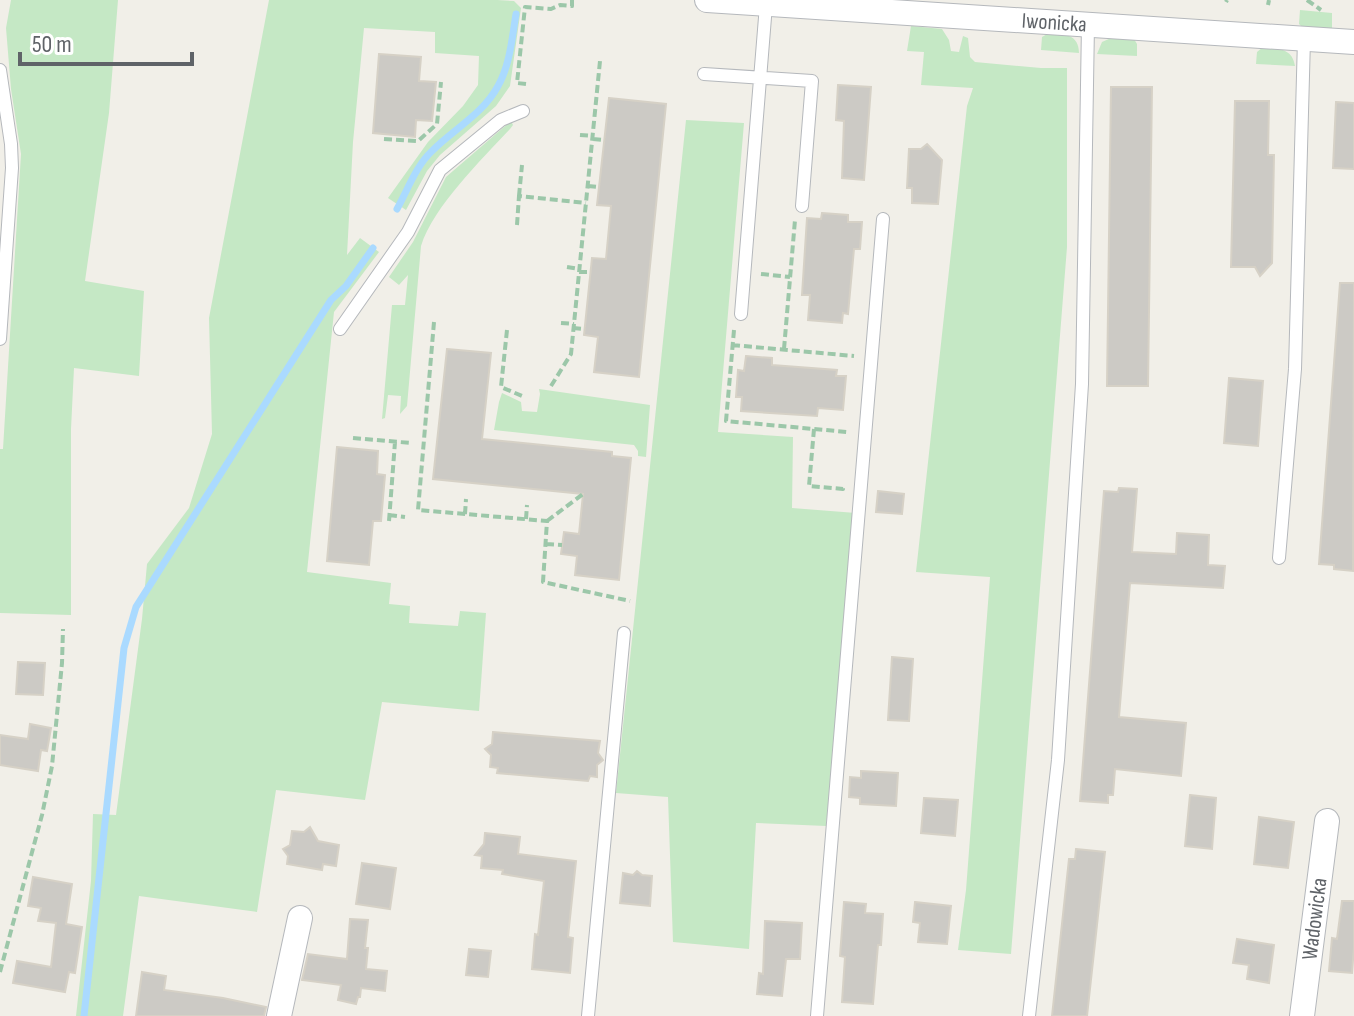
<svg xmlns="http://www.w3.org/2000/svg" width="1354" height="1016" font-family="'Sofia Sans Condensed',sans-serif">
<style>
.green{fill:#c5e8c5}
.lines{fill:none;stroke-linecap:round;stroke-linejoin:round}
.stream{stroke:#aadaff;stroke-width:7}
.building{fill:#cccac5;stroke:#d6d1c6;stroke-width:2}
.lane-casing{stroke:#b5b8bc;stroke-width:14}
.street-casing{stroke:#b5b8bc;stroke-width:26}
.path{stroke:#9cc7a9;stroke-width:4;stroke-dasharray:8 4;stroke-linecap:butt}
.lane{stroke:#fff;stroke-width:12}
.street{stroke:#fff;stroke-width:24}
.labels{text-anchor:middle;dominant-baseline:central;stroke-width:6;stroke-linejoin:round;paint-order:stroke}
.street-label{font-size:22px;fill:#5f6368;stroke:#fff}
</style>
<rect width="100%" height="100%" fill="#f1efe8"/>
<path class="green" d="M11 0H118L109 113 85 281 144 291 139 376 74 368 71 429V615L0 613V449H3L21 154 11 89 6 28Z
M269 0H497L514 1 521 8 510 86 496 106 440 155 427 171 406 210 388 198 428 142 463 106 478 85 479 56 435 53V32L364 28 353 142 347 255 360 238 379 252 334 312 307 572 391 583 389 604 410 606 409 623 458 626 460 611 486 613 479 711 382 702 365 800 276 790 257 912 139 896 123 1016H76L91 881 93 814 116 815 142 619 147 564 189 508 212 434 209 318Z
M1300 10 1332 13V30L1303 28 1299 24Z
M911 26 942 29 949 40 951 51 959 52 963 36 968 38 970 57 975 62 1041 68H1067V247L1011 954 958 950 966 890 990 577 916 572 967 106 973 88 921 85 924 52 907 51Z
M1049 33C1064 34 1079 34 1079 53L1041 50 1042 37Z
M1111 38 1134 39 1137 44V56L1097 54 1102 42Z
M1263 47C1279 49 1292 48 1295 66L1256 64 1257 52Z
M686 120 744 123 718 432 793 437 792 508 856 513 826 826 756 823 749 949 673 942 668 797 616 793Z
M511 121 513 125 510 129C482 159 433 207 421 246L407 406 400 414 401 396 388 395 385 418 382 419 392 305H405L408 275 399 285 389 277 413 242 446 177Z
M539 389 650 405 646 457 638 456V451L634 445 494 430 499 402 502 393 521 402 522 411 537 412 540 394Z"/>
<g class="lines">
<path class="stream" d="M397 209C408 189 416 166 432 151 454 129 483 114 498 86 510 65 512 38 516 14
M84 1016 124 648 136 607 331 300 346 286 373 248"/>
</g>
<path class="building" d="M379 54 421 57 419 81 436 82 432 121 416 120 415 137 373 133Z
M838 85 871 87 864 180 842 178 844 121 836 120Z
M1111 87H1152L1148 386H1107Z
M609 98 666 104 639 377 594 372 598 337 584 335 592 258 606 259 611 206 597 205Z
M1235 101H1269L1268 155H1274L1272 263 1260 276 1255 267H1231Z
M1336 102 1354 103V169L1333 168Z
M927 144 942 160 938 204 912 203V188H907L909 149H921Z
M822 213 848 215V222H862L860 249H854L848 314 843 313 842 323 808 320 810 295H802L807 218 821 219Z
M1340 283H1354L1353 571 1334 569V565L1319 564Z
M447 349 491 353 482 439 612 452V456L631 458 619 580 575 575 577 556 561 554 564 532 579 534 583 494 433 479Z
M746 356 772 358V365L837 370 836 376H846L843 410 818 408 817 416 741 411 742 397H736L738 370 744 371Z
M1229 378 1263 381 1258 446 1224 443Z
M337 447 378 451 377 474 385 475 381 521H373L369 565 327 561Z
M1119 488 1137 489 1132 552 1176 554 1177 533 1209 535 1208 565 1225 566 1223 588 1130 583 1119 717 1186 723 1181 776 1115 769 1113 795H1108V803L1080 801 1104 491 1118 492Z
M878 491 904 494 902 514 876 512Z
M892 657 913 659 909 721 888 720Z
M18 662 45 663 43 695 16 694Z
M30 724 51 728 47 751 41 750 38 771 0 765V735L28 739Z
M493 732 600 741 598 753 603 760 597 765V777L590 776 588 781 497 773 498 768 490 767 491 755 485 749 492 744Z
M861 771 898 773 896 806 860 804V798L849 797 850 777 861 778Z
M1190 795 1216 798 1212 849 1185 846Z
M924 798 958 800 955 836 921 833Z
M1259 817 1294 822 1288 868 1254 864Z
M310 827 318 841 339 845 336 866 323 864 322 870 287 864 288 856 283 849 290 845 292 831 304 832Z
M485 833 520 837 518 854 576 861 568 937 573 938 570 973 532 969 535 934 538 935 544 881 502 874 503 870 481 868 482 856 475 855 484 844Z
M1076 849 1105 852 1087 1016H1052L1069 859H1075Z
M362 863 396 868 390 909 356 904Z
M637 871 642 875 652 876 650 906 620 903 623 873 633 875Z
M33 877 72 884 66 924 82 927 75 973 69 972 65 992 13 983 17 961 51 967 56 923 38 921 41 908 28 906Z
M1342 901H1354V947L1352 973 1329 971 1332 938 1337 939Z
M844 902 866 904 865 913 883 914 881 945H878L873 1004 842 1002 845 957 840 956Z
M915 902 951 906 947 944 918 942 920 923 913 922Z
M350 919 368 920 365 948H368L366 969 387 971 385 991 361 988 360 997H358L356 1004 338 1000 341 985 302 980 308 954 347 959Z
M765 921 802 923 800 959H786L782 996 757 994 759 973 763 974Z
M1237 939 1274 945 1269 983 1247 979 1249 965 1233 963Z
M469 949 491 951 488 977 466 975Z
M142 972 166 976 164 990 223 998 266 1007 264 1016H136Z"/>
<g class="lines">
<defs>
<path id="lane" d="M0 70 11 144 12 168 0 339
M704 74 812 81 802 206
M741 314 766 5
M340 329 408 232 440 170 501 120 523 111
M1279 558 1295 369 1304 39
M588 1016 624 633
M817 1016 883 219
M1029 1016 1058 760 1082 384 1088 25"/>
<g id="street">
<path id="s1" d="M707 0 1354 42"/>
<path d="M279 1016 300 918"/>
<path id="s2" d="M1302 1016 1327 821"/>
</g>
</defs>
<use href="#lane" class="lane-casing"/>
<use href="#street" class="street-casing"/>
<path class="path" d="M1307 0 1321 10
M1226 2 1227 0
M1268 5 1269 0
M526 84 517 83 525 7 551 9 560 5 572 6V0
M580 135 593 136
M384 139 418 141 437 124 441 82
M593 139 605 140
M588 186 599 187
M519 196 522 165
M517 225 519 196 586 203
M567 267 579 269
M579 272H591
M761 274 790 277
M434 322 418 510 547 521 543 582 630 601
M561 323 574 324
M573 328 585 329
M507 330 501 387 522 396
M734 330 726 421 847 432
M732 345 854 356
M784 349 795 220
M551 386 571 354 600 61
M814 429 809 486 843 489V486
M353 438 411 443
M465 514 466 499
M389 515 405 517
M526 519 527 505
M389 521 395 442
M547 521 583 494
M546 544 562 545
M0 972 42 815 52 766 62 663 63 629"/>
<use href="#lane" class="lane"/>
<use href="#street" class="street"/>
</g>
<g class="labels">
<g class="street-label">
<text stroke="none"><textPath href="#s1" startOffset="348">Iwonicka</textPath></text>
<text stroke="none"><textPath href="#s2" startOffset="98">Wadowicka</textPath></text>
</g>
</g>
<path d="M20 52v12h172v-12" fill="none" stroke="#5f6368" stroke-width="4"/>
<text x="32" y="52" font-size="24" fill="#5f6368" stroke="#ffffff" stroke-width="6" paint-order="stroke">50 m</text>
</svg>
